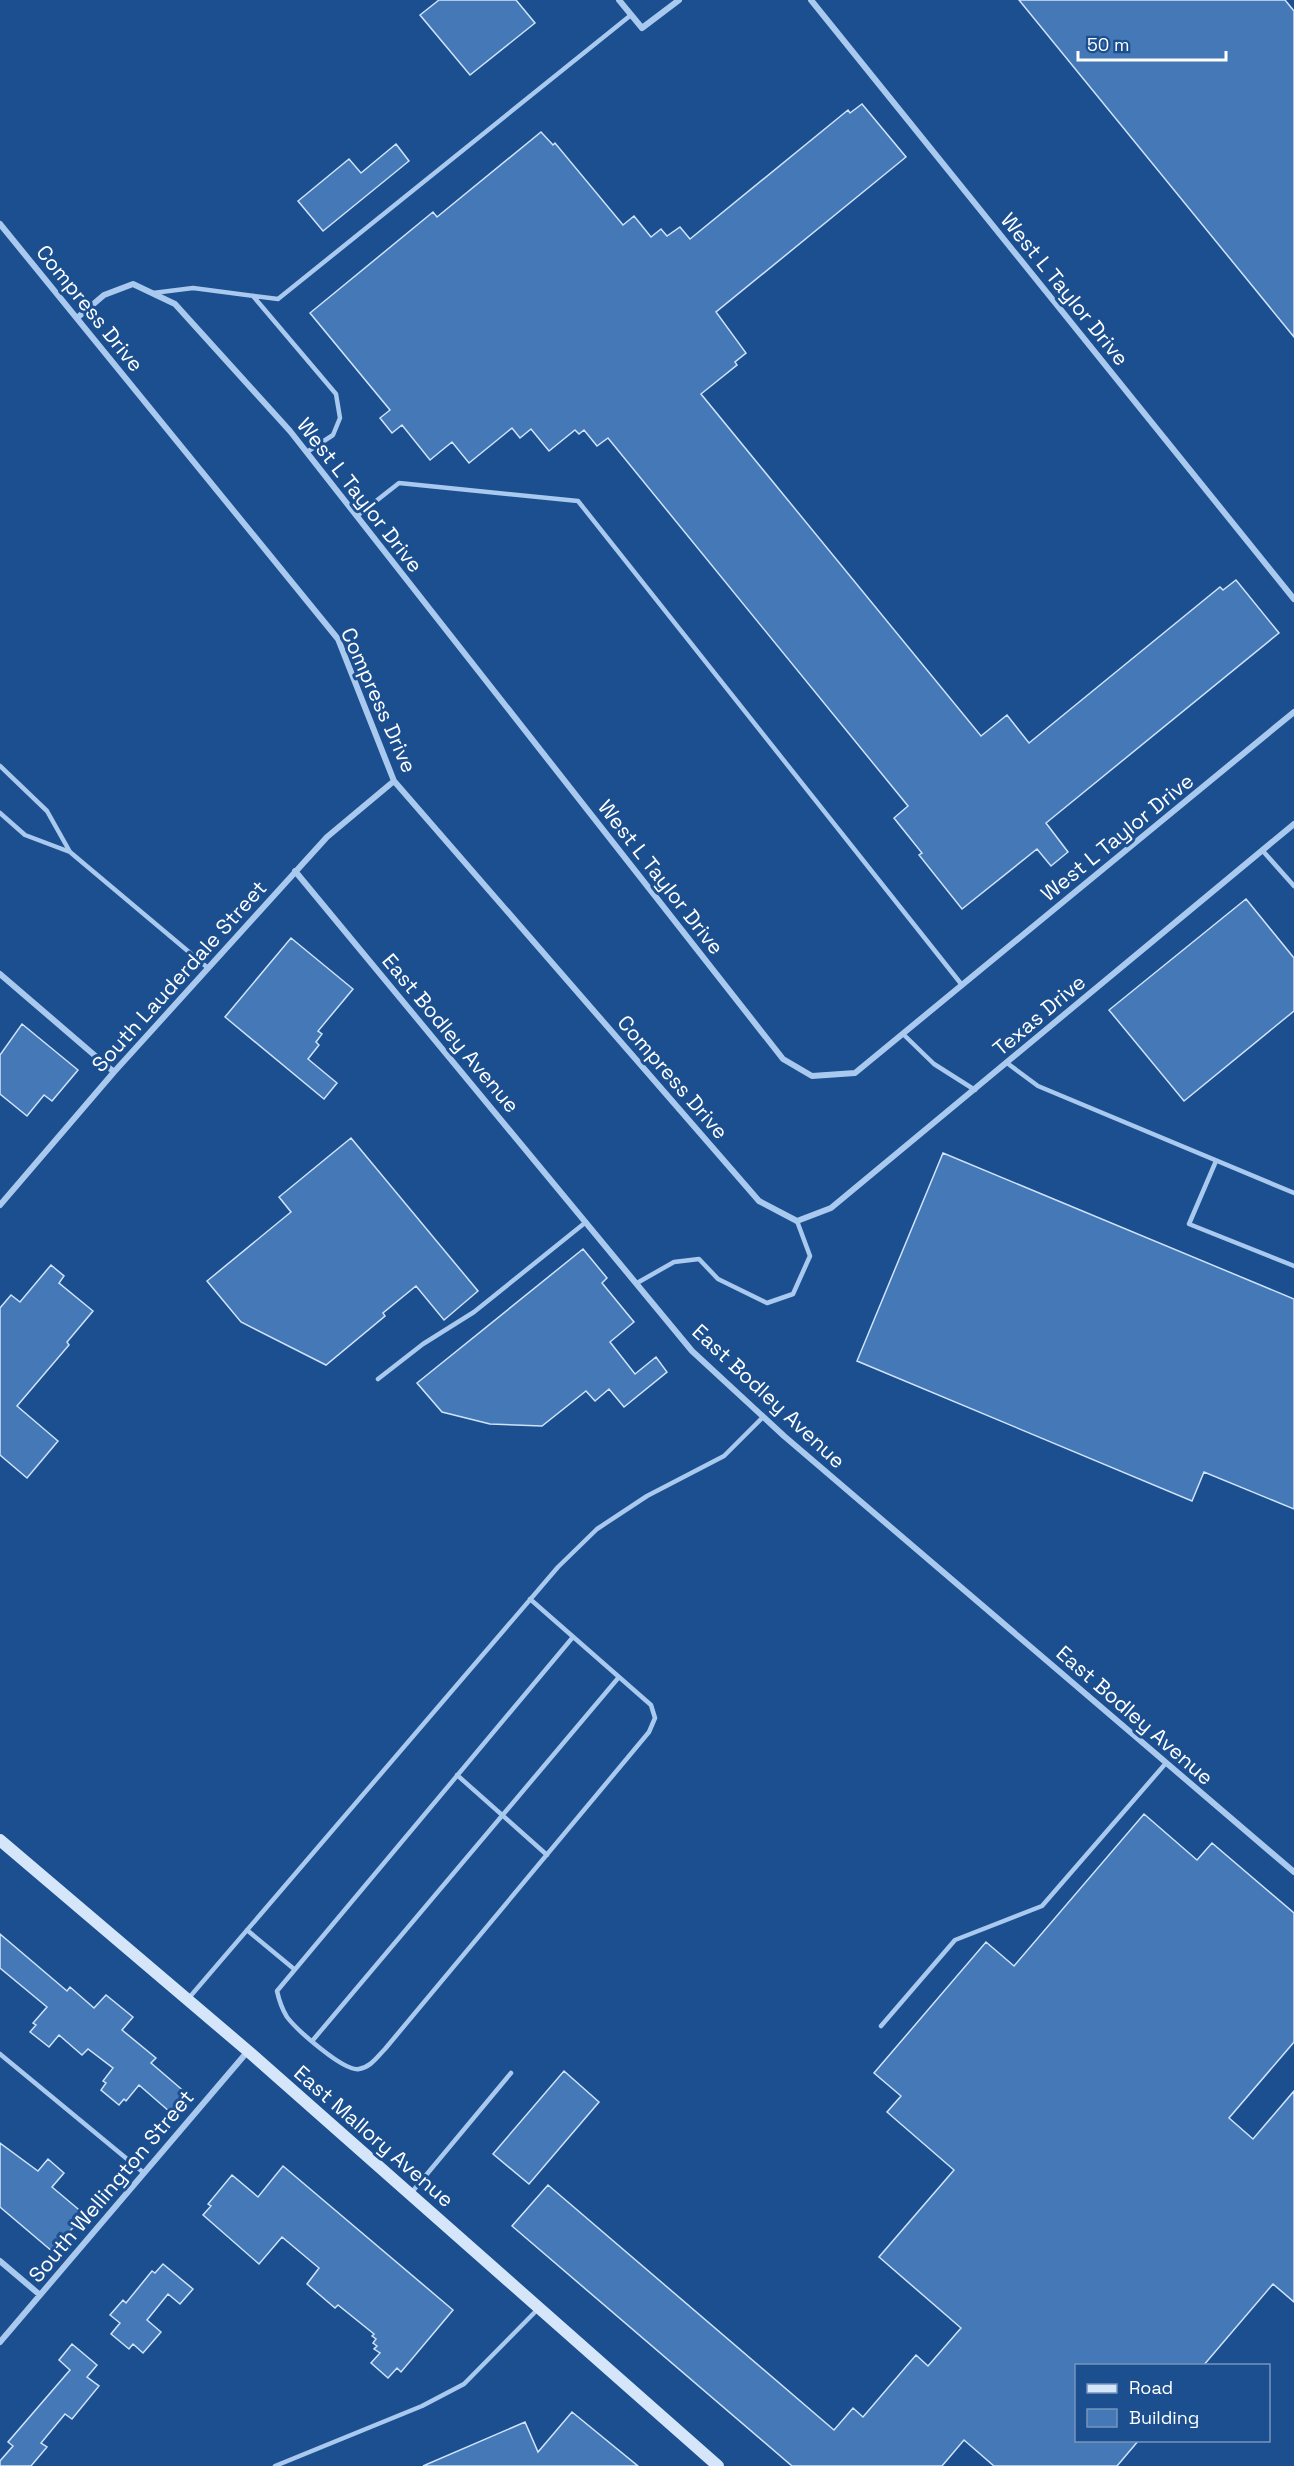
<svg xmlns="http://www.w3.org/2000/svg" width="1294" height="2466" font-family="'Space Grotesk',sans-serif">
	<style>
		.building { fill: #4478b7; stroke: #cfe3fa; stroke-width: 1.5 }
		.lines { fill: none; stroke-linecap: round; stroke-linejoin: round }
		.service { stroke: #a9c9ee; stroke-width: 4.5 }
		.minor { stroke: #a9c9ee; stroke-width: 6 }
		.secondary { stroke: #d6e6fa; stroke-width: 12 }
		.labels { text-anchor: middle; dominant-baseline: central; stroke-width: 6; stroke-linejoin: round; paint-order: stroke }
		.street-label { font-size: 21px; fill: #fff; stroke: #1b4f8f }
	</style>
	<rect width="100%" height="100%" fill="#1b4f8f"/>
	<path class="building" d="M439,0H516L535,23L470,75L420,15Z
		M1019,0H1285L1294,11V337Z
		M862,104L906,157L716,312L746,353L735,362L737,365L701,394L981,736L1007,715L1029,743L1220,587L1223,590L1236,580L1279,633L1046,823L1068,852L1051,866L1037,849L962,909L919,855L922,853L894,818L908,806L608,438L597,446L584,430L579,434L575,430L549,451L531,429L520,438L512,428L469,463L452,442L430,460L402,425L392,433L380,418L390,410L310,313L433,212L437,217L541,132L553,145L555,143L623,225L634,216L651,237L661,229L667,236L680,227L690,239L848,110L850,113Z
		M396,144L409,161L323,231L298,201L349,159L361,173Z
		M1246,899L1294,958V1011L1184,1101L1109,1010Z
		M291,938L353,989L318,1031L322,1034L316,1042L319,1045L308,1059L337,1083L324,1099L225,1017Z
		M22,1024L78,1070L52,1101L44,1095L27,1116L0,1094V1055Z
		M351,1138L478,1291L444,1320L416,1286L383,1313L385,1316L326,1365L241,1322L207,1281L291,1212L279,1197Z
		M943,1153L1294,1299V1509L1204,1472L1192,1501L857,1361Z
		M583,1249L607,1278L602,1283L634,1322L610,1342L635,1374L656,1357L667,1372L624,1407L609,1389L595,1401L586,1391L542,1426L490,1424L442,1412L417,1383Z
		M51,1265L64,1276L59,1283L93,1311L67,1342L69,1345L17,1406L58,1441L27,1478L0,1455V1308L11,1295L20,1302Z
		M1144,1814L1197,1860L1212,1843L1294,1913V2042L1229,2118L1253,2139L1294,2091V2302L1273,2284L1203,2366H1077V2440H1139L1117,2466H994L964,2440L942,2466H792L512,2226L548,2185L834,2430L853,2408L863,2417L916,2355L928,2366L961,2328L879,2257L954,2170L887,2112L901,2096L874,2073L986,1942L1014,1966Z
		M0,1934L67,1991L70,1987L94,2008L106,1995L133,2017L122,2030L156,2058L151,2063L186,2093L170,2112L139,2085L126,2101L124,2099L119,2105L101,2090L106,2083L103,2081L113,2068L88,2049L82,2055L59,2035L49,2047L30,2032L36,2025L33,2023L47,2007L0,1968Z
		M564,2071L599,2102L529,2184L493,2154Z
		M0,2143L38,2171L48,2159L64,2173L52,2187L84,2214L53,2252L0,2207Z
		M283,2166L453,2310L401,2372L397,2368L388,2378L371,2363L380,2353L374,2349L377,2346L373,2343L376,2339L372,2336L374,2334L338,2305L335,2308L307,2284L319,2268L282,2237L259,2264L203,2215L211,2206L208,2204L232,2175L258,2197Z
		M163,2264L193,2289L180,2304L168,2294L147,2320L161,2332L143,2353L133,2344L129,2349L111,2334L120,2323L110,2315L123,2300L126,2303L152,2271L155,2273Z
		M72,2344L97,2365L87,2377L99,2386L72,2419L65,2414L41,2443L47,2447L31,2466H0V2461L13,2446L8,2442L70,2370L59,2360Z
		M572,2412L638,2466H423L525,2422L538,2452Z"/>
	<g class="lines">
		<path class="service" d="M153,293L193,288L278,299L631,15
			M253,296L336,394L340,418L333,435L307,452
			M357,516L399,483L578,501L962,985
			M0,766L47,811L70,852
			M0,813L25,835L70,852L208,968
			M1262,850L1294,886
			M903,1034L934,1064L975,1090
			M1007,1063L1038,1086L1294,1193
			M1216,1161L1189,1224L1294,1266
			M637,1283L674,1262L699,1259L718,1279L767,1303L793,1294L810,1256L797,1221
			M378,1379L423,1344L474,1312L586,1222
			M530,1599L651,1705L655,1718L649,1732L385,2049C377,2057 371,2067 359,2069C344,2072 297,2030 287,2017C282,2009 279,2000 277,1991L573,1637
			M457,1775L547,1855
			M247,1930L294,1969
			M188,1999L558,1567L597,1529L647,1496L724,1456L763,1417
			M881,2026L955,1940L1042,1906L1166,1763
			M313,2040L619,1677
			M0,2054L144,2173
			M412,2192L511,2073
			M275,2466L422,2406L464,2384L537,2310"/>
		<path class="minor" d="M619,0L642,28L679,0
			M811,0L1294,599
			M0,224L338,639L394,781L759,1201L797,1221L831,1208L1294,824
			M77,318L104,295L133,284L175,304L290,431L783,1059L812,1076L855,1073L1294,712
			M295,871L692,1351L784,1436L1294,1872
			M0,974L114,1072
			M0,1205L114,1072L327,837L394,781
			M0,2261L40,2295
			M0,2342L248,2051"/>
		<path class="secondary" d="M0,1840L248,2051L718,2466"/>
	</g>
	<g class="labels">
		<g class="street-label">
			<text transform="translate(1065 289) rotate(51)">West L Taylor Drive</text>
			<text transform="translate(90 308) rotate(51)">Compress Drive</text>
			<text transform="translate(360 495) rotate(52)">West L Taylor Drive</text>
			<text transform="translate(379 700) rotate(66)">Compress Drive</text>
			<text transform="translate(1117 837) rotate(-39)">West L Taylor Drive</text>
			<text transform="translate(661 877) rotate(52)">West L Taylor Drive</text>
			<text transform="translate(179 976) rotate(-48)">South Lauderdale Street</text>
			<text transform="translate(1039 1015) rotate(-40)">Texas Drive</text>
			<text transform="translate(451 1033) rotate(50)">East Bodley Avenue</text>
			<text transform="translate(673 1077) rotate(49)">Compress Drive</text>
			<text transform="translate(769 1396) rotate(43)">East Bodley Avenue</text>
			<text transform="translate(1135 1715) rotate(41)">East Bodley Avenue</text>
			<text transform="translate(374 2136) rotate(41)">East Mallory Avenue</text>
			<text transform="translate(111 2186) rotate(-50)">South Wellington Street</text>
		</g>
	</g>
	<rect x="1075" y="2364" width="195" height="78" fill="#1b4f8f" stroke="#7695bc" stroke-width="1.5"/>
	<rect x="1087" y="2384" width="30" height="9" fill="#d6e6fa" stroke="#7695bc" stroke-width="1.5"/>
	<text x="1129" y="2394" font-size="18" fill="#ffffff">Road</text>
	<rect x="1087" y="2409" width="30" height="18" fill="#4478b7" stroke="#7695bc" stroke-width="1.5"/>
	<text x="1129" y="2424" font-size="18" fill="#ffffff">Building</text>
	<path d="M1078 51v9h148v-9" fill="none" stroke="#ffffff" stroke-width="3"/>
	<text x="1087" y="51" font-size="18" fill="#ffffff" stroke="#1b4f8f" stroke-width="4.5" paint-order="stroke">50 m</text>
</svg>
